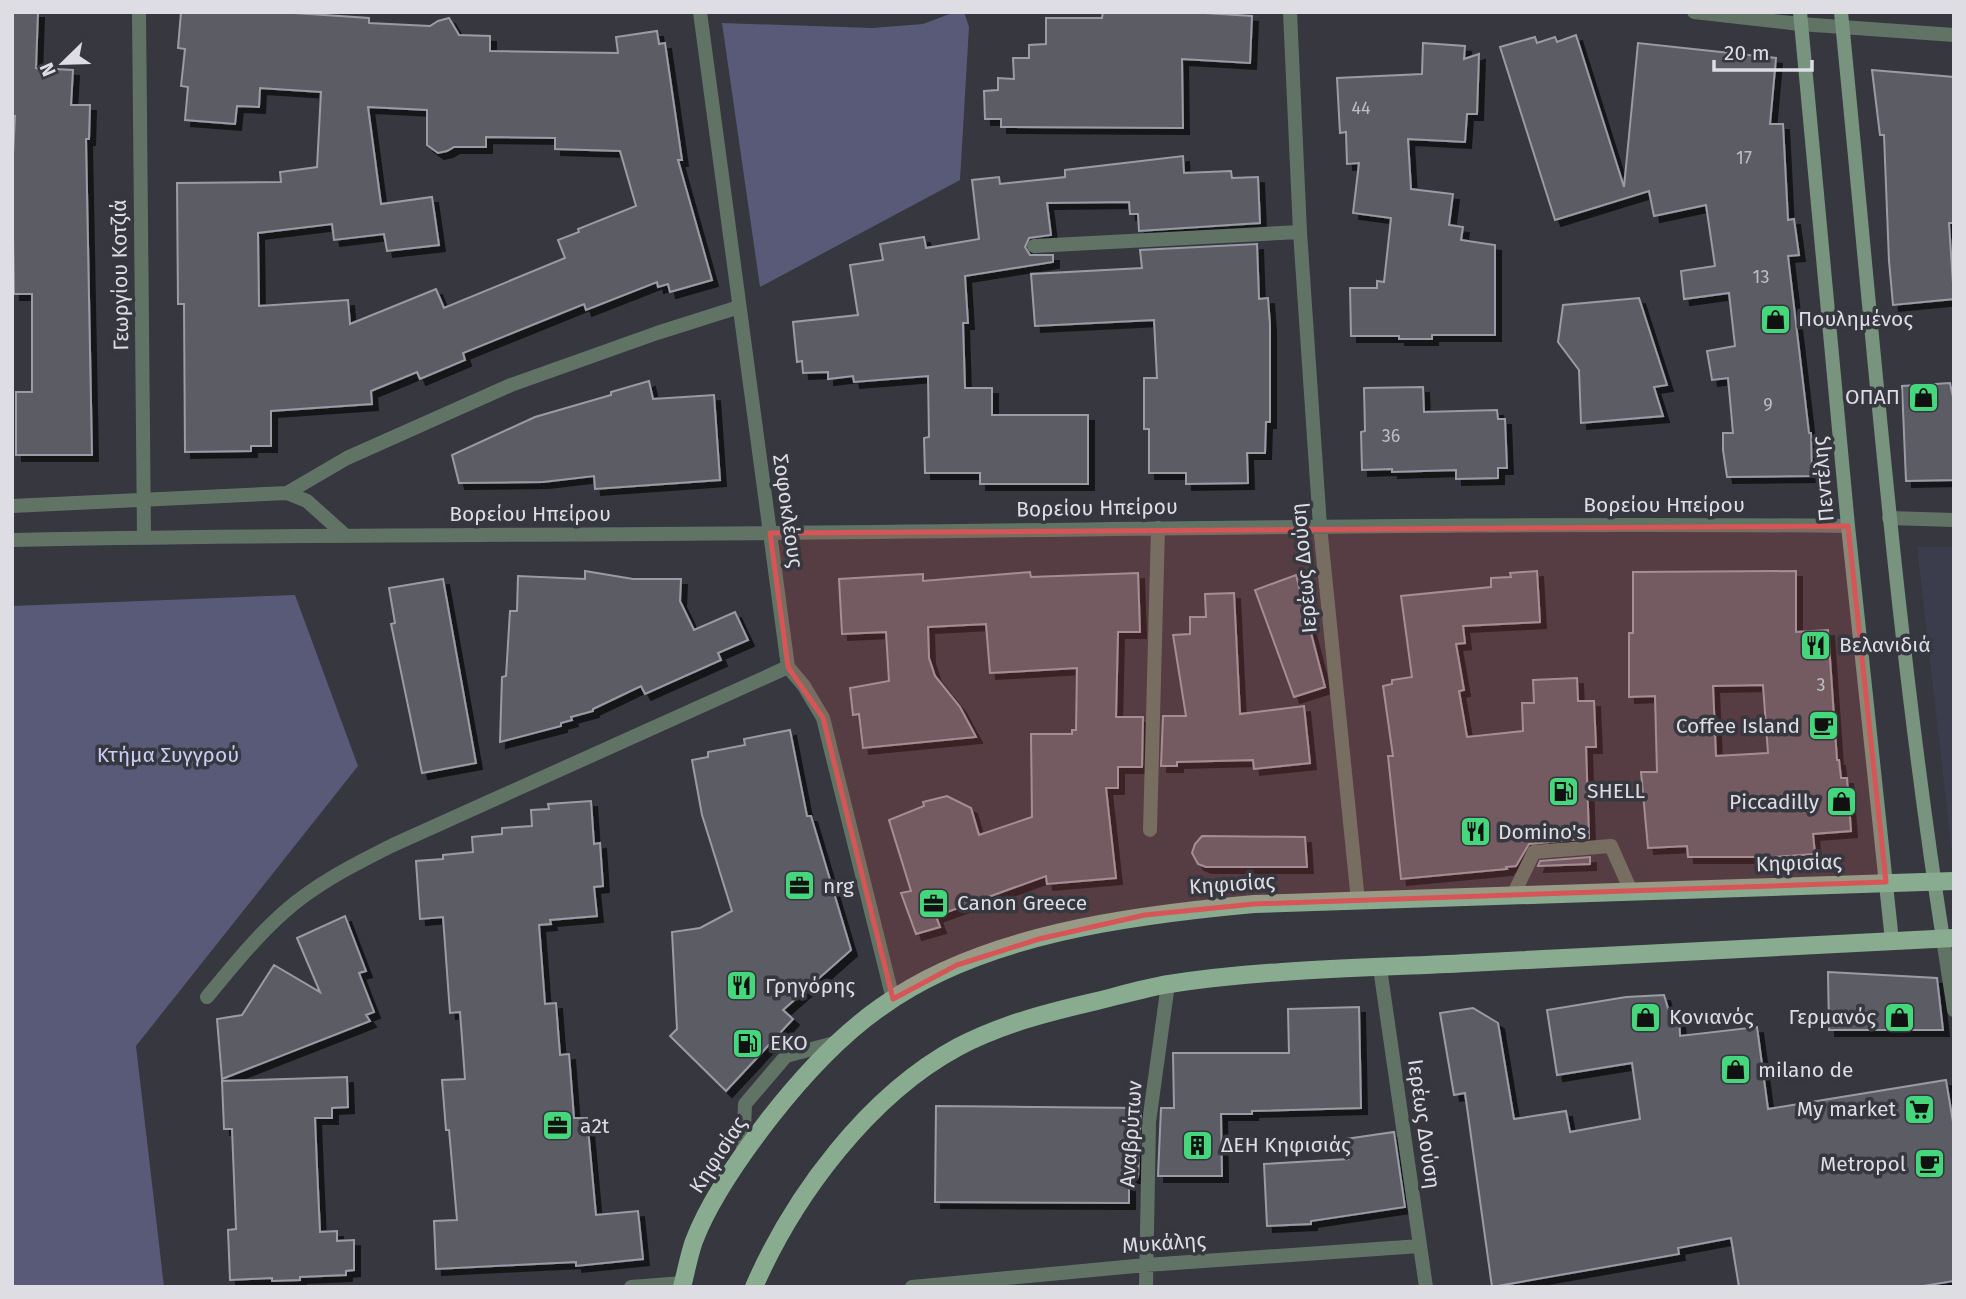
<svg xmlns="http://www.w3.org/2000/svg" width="1966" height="1299" font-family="'Fira Sans',sans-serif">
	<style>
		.built { fill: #3c3d4c }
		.green { fill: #585a78 }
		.building { fill: #5b5c65; stroke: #9a9ba6; stroke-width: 2; fill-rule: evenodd; filter: url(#shadow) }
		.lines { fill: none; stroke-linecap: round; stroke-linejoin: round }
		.lane { stroke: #617365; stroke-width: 14 }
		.street { stroke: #617365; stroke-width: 14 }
		.secondary { stroke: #78937e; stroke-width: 14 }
		.primary { stroke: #89ac91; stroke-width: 18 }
		.marked { fill: #d85557; fill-opacity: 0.2; stroke: #d85557; stroke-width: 5; stroke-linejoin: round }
		.labels { text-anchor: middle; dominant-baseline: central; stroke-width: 7; stroke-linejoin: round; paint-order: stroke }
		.number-label { font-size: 18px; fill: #bcbdc4 }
		.street-label { font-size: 21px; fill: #dddde3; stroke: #36373f }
		.poi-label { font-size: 21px; fill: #dddde3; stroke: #36373f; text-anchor: start }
		.park-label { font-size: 21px; fill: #c9cdf6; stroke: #36373f }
	</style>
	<defs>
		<filter id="shadow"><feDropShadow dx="6" dy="6" stdDeviation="0" flood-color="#0009"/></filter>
	</defs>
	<rect width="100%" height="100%" fill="#36373f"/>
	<path class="built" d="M1917,547H1954V853H1952Z"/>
	<path class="green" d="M955,12H964L969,27L960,180L760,287L722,23L872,28L923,24Z
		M295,595L358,766L136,1046L164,1287H12V606Z"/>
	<path class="building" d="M12,12H38L36,68L73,70L71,105H90L89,139H86L92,455H16V392H32V294H14L12,175L15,116H12Z
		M181,12H279L369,18V23L430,26L438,21L449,18L459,35L490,36V51L618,53L616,37L657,31L659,44L665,43L682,160H678L712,280L670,292L668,284L658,287L657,282L586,310L584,304L463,353L465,360L420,379L417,372L371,391L372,404L271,411V446H251V451L185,452L184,304H178L177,183L281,182L280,172L317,167L321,92L260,88L259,107L237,106L235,124L185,120L188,87L181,86L185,49L178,48ZM368,107L427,110V145L438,153L447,151L454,147H486V137L555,138V149L620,151L636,206L578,229L579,232L558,240L565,258L444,308L436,289L350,324L348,300L259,306L258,233L332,224L334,240L384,234L387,251L439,245L432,197L381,204Z
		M1103,12H1189L1252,16L1250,63L1182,59L1183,128L1001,127V119H985L984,91L998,90V78L1014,79L1013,58H1029V45L1046,44V18H1102Z
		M1576,35L1624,187L1638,43L1776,58L1770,124H1783L1788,220L1794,219L1799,255L1788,256L1809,433H1811L1812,476L1727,477L1723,450V433H1733L1728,378L1712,380L1707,351L1735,346L1729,293L1684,299L1681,271L1715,266L1706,205L1654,216L1649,191L1555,220L1500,47L1535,37L1537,43L1555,37L1557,42Z
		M1423,43L1465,46L1464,59L1479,54L1477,114H1467L1465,142L1408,139L1411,189L1453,194L1449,225L1463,227L1461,240L1495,245V335H1432V339H1399V336H1351L1350,288H1377V281L1384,282L1391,218L1353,213L1359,163L1347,164L1346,132L1340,133L1337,78L1422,74Z
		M1872,70L1954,77V223H1949L1954,299L1893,305L1889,261L1884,135H1880Z
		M1183,156L1184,173L1231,171L1232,178L1258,177L1260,223L1139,231L1138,214H1130L1129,202L1047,203L1051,235L1029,238L1025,247L1030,255H1053V262L965,276L968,323H963L965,388H992V415H1088V484H980V473H925L924,438L929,437L928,376L854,382L853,376L828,379V372L803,373L802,361L797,362L793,322L858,315L850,265L883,260L880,244L924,237L926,248L979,239L972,180L999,177L1000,184L1065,177V170Z
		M1257,244L1259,299L1268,298L1270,325V422H1266L1265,453H1247L1248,483L1186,484V473H1149V429H1144V378H1157L1154,320L1035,326L1031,274L1142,268L1140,250Z
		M1639,298L1667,385L1654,387L1663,416L1581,423L1579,370L1558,342L1563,305Z
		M649,381L653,399L714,395L720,480L595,489L594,476L543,482L459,483L452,455L535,417L611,395V392Z
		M1950,383L1954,402V480L1906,481L1902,386Z
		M1423,387L1424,412L1497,410L1498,419H1505L1507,468H1498V478L1456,479V470L1392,472V469L1362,470L1361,432L1365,431L1364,388Z
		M585,571L633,579H681L680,601L694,630L735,612L748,640L718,653L721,660L645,694L641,686L593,709V711L571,717L572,720L561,723V726L500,742L502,677L506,676L510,611H517L518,576L585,579Z
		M1537,571L1540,622L1463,626L1465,643L1456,644L1464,690L1459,691L1467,737L1523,731L1522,703H1534L1533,680L1577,678L1578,701H1594L1596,747H1586L1589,838L1529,844L1516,866L1506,867L1507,869L1401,879L1388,756H1393L1383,686L1392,684V680L1412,677L1401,596L1491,587V578L1511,577L1510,573Z
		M1796,571V632L1828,630L1837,760H1839L1841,778H1847L1851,831L1813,834L1815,854L1774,857H1688L1687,846L1648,848L1641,772H1657L1655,696L1629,697V633H1633V572ZM1763,685L1768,753L1716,756L1713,686Z
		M1030,572L1031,577L1138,573L1140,632H1118L1116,717H1143L1142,767H1118V788H1106L1116,878L1047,884L1046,876L936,916L940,927L916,934L901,893L911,891L889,820L924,806L923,802L947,796L971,808L979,835L1032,817L1031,734H1072V730H1076L1077,668L990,673L986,624L928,627L929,658L935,676L960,707L976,737L863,748L859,714L853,715L850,688L889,681L886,632L842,634L839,579L923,574V581Z
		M1296,575L1325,687L1294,697L1255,590Z
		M443,579L476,763L422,773L391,624L395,623L389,588Z
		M1234,593L1240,714L1304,706L1310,763L1254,769L1253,760L1177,762V766H1161L1163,716H1186L1173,635L1190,634V617H1206L1205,594Z
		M790,730L807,816H811L851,950L783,1010L793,1019L726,1091L670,1036L677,1029L672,932L700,928L732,911L702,815L692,760L708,757V752L745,745L744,739Z
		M591,801L594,844L600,843L603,886L594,887L597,916L550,920L551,924L539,925L545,1004L556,1003L560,1055L569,1054L574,1118H587L596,1215L638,1211L643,1259L576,1266V1262L436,1269L434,1221L457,1220L449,1130H446L442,1080L465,1079L460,1012L450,1013L443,917L420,919L416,861L443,859V855L473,852L472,837L502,834V828L532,826L531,810L549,809L548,804Z
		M1202,836L1305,837L1307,867H1206L1198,864L1192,853L1195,844Z
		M1590,857V864L1538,866L1540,861Z
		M345,916L366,971L359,973L374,1012L366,1015L370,1021L222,1079L217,1019L242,1015L274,965L320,992L297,938Z
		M1828,972L1937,978L1943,1030H1829Z
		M1664,995L1670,1015L1679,1013L1680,1036L1757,1027L1768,1109L1946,1080L1954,1128V1281L1917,1287H1739L1731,1238L1678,1248L1679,1254L1492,1287L1465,1093L1454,1095L1440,1013L1473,1008L1498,1023L1514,1119L1566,1111L1570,1132L1640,1119L1632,1063L1557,1075L1547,1010L1626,997Z
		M1359,1007L1361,1108L1252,1111V1114H1221L1222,1176H1158L1161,1108H1174L1173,1053H1289L1288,1009Z
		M347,1077L348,1107L332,1108V1118H315L317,1167L320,1232L337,1231V1241L354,1240V1270L346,1271V1275L300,1277V1280L272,1281V1278L230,1280L228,1230L236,1229L232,1129H224L222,1081Z
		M936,1106L1141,1108L1138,1177H1129V1203L935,1202Z
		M1394,1132L1405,1207L1311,1221V1224L1267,1226L1264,1164L1348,1159L1345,1139Z"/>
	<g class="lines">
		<path class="lane" d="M1513,895L1534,852L1611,846L1631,891
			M743,1155L745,1104L786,1056L838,1042"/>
		<path class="street" d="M139,12L144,537
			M700,12L788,667L804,686L823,718L893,999
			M1290,12L1300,232L1320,526L1358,901
			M1694,12L1800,24L1954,35
			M1034,246L1300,232
			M287,493L347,458L511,385L657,333L739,307
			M12,506L287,493L307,501L346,536
			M1889,518L1954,520
			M12,540C264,534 517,536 769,533C1129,530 1488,522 1848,526
			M1150,830L1158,528
			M1943,939L1954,1010
			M1380,968L1426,1287
			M207,997C231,968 255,938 283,913C315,884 355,864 393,845L788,667
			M631,1287L683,1283
			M912,1287L1146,1265L1420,1246
			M1146,1287L1149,1122L1168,984"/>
		<path class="secondary" d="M1800,12L1848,526L1892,941
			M1841,12C1872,321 1895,631 1943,939"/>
		<path class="primary" d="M682,1287C686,1272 689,1255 694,1241C710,1199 742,1154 769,1119C801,1078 838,1037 881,1007C982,934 1133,915 1254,904L1954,881
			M754,1287C794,1195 869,1095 958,1047C1002,1024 1049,1012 1097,1001C1121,995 1145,988 1169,984C1264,969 1371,968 1468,963C1630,954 1792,945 1954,938"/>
	</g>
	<path class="marked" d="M1848,526L1886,882L1254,904L1145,915L1039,939L957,965L893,999L823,718L788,667L770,533Z"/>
	<defs>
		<symbol id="shop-square" viewBox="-11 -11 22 22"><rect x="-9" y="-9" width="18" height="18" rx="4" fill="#44d77b" stroke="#36373f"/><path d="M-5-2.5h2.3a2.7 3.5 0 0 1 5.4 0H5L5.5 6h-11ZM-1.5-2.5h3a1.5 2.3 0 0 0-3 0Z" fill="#111"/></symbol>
		<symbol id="restaurant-square" viewBox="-11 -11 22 22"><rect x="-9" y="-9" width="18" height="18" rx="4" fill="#44d77b" stroke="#36373f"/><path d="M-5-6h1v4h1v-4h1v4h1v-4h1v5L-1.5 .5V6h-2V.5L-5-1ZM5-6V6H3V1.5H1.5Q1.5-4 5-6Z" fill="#111"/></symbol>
		<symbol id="cafe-square" viewBox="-11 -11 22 22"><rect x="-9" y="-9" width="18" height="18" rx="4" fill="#44d77b" stroke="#36373f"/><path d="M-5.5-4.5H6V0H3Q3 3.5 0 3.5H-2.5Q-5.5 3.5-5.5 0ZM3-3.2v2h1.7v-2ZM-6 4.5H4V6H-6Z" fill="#111"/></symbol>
		<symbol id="fuel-square" viewBox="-11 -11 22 22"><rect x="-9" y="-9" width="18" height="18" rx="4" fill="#44d77b" stroke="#36373f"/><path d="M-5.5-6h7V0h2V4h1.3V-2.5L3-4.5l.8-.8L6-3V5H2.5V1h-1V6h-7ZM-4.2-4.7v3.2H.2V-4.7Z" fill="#111"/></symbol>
		<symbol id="office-square" viewBox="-11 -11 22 22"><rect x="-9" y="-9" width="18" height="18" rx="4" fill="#44d77b" stroke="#36373f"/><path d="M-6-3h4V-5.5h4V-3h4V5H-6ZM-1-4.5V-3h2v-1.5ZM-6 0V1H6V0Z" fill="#111"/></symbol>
		<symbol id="supermarket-square" viewBox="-11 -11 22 22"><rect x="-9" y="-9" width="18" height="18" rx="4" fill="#44d77b" stroke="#36373f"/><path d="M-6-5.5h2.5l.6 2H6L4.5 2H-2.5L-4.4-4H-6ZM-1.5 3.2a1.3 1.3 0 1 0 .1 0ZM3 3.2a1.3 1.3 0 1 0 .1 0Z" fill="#111"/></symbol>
		<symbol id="building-square" viewBox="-11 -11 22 22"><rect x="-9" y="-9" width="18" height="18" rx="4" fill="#44d77b" stroke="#36373f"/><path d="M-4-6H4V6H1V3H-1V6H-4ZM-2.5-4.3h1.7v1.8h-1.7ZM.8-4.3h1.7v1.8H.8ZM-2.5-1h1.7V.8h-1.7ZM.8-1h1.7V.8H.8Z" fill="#111"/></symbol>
	</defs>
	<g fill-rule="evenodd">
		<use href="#shop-square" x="1758" y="302" width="35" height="35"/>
		<use href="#shop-square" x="1906" y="380" width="35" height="35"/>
		<use href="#restaurant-square" x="1798" y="628" width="35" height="35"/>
		<use href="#cafe-square" x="1806" y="708" width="35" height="35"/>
		<use href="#fuel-square" x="1546" y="774" width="35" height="35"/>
		<use href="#shop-square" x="1824" y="784" width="35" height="35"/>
		<use href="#restaurant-square" x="1458" y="814" width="35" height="35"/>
		<use href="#office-square" x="782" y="868" width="35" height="35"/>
		<use href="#office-square" x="916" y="886" width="35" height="35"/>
		<use href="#restaurant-square" x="724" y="968" width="35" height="35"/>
		<use href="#shop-square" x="1628" y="1000" width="35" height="35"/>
		<use href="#shop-square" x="1882" y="1000" width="35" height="35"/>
		<use href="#fuel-square" x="730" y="1026" width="35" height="35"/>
		<use href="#shop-square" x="1718" y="1052" width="35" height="35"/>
		<use href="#supermarket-square" x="1902" y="1092" width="35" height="35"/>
		<use href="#office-square" x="540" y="1108" width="35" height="35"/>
		<use href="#building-square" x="1180" y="1128" width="35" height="35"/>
		<use href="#cafe-square" x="1912" y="1146" width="35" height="35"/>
	</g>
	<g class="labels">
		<g class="number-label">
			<text x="1361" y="108">44</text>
			<text x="1744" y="158">17</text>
			<text x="1761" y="277">13</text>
			<text x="1768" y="405">9</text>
			<text x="1391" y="436">36</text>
			<text x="1821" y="685">3</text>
		</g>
		<g class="street-label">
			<text transform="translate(120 275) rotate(-91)">Γεωργίου Κοτζιά</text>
			<text transform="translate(1823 479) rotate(-95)">Πεντέλης</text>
			<text x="1664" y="505">Βορείου Ηπείρου</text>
			<text transform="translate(1097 508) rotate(-1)">Βορείου Ηπείρου</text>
			<text transform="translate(788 511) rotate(82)">Σοφοκλέους</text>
			<text x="530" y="514">Βορείου Ηπείρου</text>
			<text transform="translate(1304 568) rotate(-95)">Ιερέως Δούση</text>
			<text transform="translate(1799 863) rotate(-2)">Κηφισίας</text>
			<text transform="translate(1232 884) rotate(-4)">Κηφισίας</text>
			<text transform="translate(1424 1124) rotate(82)">Ιερέως Δούση</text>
			<text transform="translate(1131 1134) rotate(-86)">Αναβρύτων</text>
			<text transform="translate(718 1155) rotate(-57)">Κηφισίας</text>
			<text transform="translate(1164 1243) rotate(-4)">Μυκάλης</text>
		</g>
		<g class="poi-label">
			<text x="1798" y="319">Πουλημένος</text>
			<text x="1900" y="397" text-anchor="end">ΟΠΑΠ</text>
			<text x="1839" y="645">Βελανιδιά</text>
			<text x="1800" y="726" text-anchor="end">Coffee Island</text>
			<text x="1587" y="791">SHELL</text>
			<text x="1819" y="802" text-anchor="end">Piccadilly</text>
			<text x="1498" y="832">Domino's</text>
			<text x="823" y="886">nrg</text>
			<text x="957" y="903">Canon Greece</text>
			<text x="765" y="986">Γρηγόρης</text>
			<text x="1669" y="1017">Κονιανός</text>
			<text x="1876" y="1017" text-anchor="end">Γερμανός</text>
			<text x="770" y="1043">EKO</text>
			<text x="1758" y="1070">milano de</text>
			<text x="1896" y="1109" text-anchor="end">My market</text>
			<text x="580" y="1126">a2t</text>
			<text x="1221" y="1145">ΔΕΗ Κηφισιάς</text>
			<text x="1906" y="1164" text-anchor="end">Metropol</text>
		</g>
		<g class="park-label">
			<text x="168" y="755">Κτήμα Συγγρού</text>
		</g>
	</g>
	<rect width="1966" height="1299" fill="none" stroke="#dddde3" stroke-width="28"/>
	<g transform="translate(63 63) rotate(247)" stroke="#36373f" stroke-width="5" paint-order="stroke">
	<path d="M0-5L12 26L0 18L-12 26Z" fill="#dddde3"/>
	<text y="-10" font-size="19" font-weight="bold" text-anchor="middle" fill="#dddde3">N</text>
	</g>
	<path d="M1714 60v10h98v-10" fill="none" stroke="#dddde3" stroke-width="3.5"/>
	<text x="1724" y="60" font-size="21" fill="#dddde3" stroke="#36373f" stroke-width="5" paint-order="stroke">20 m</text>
</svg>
